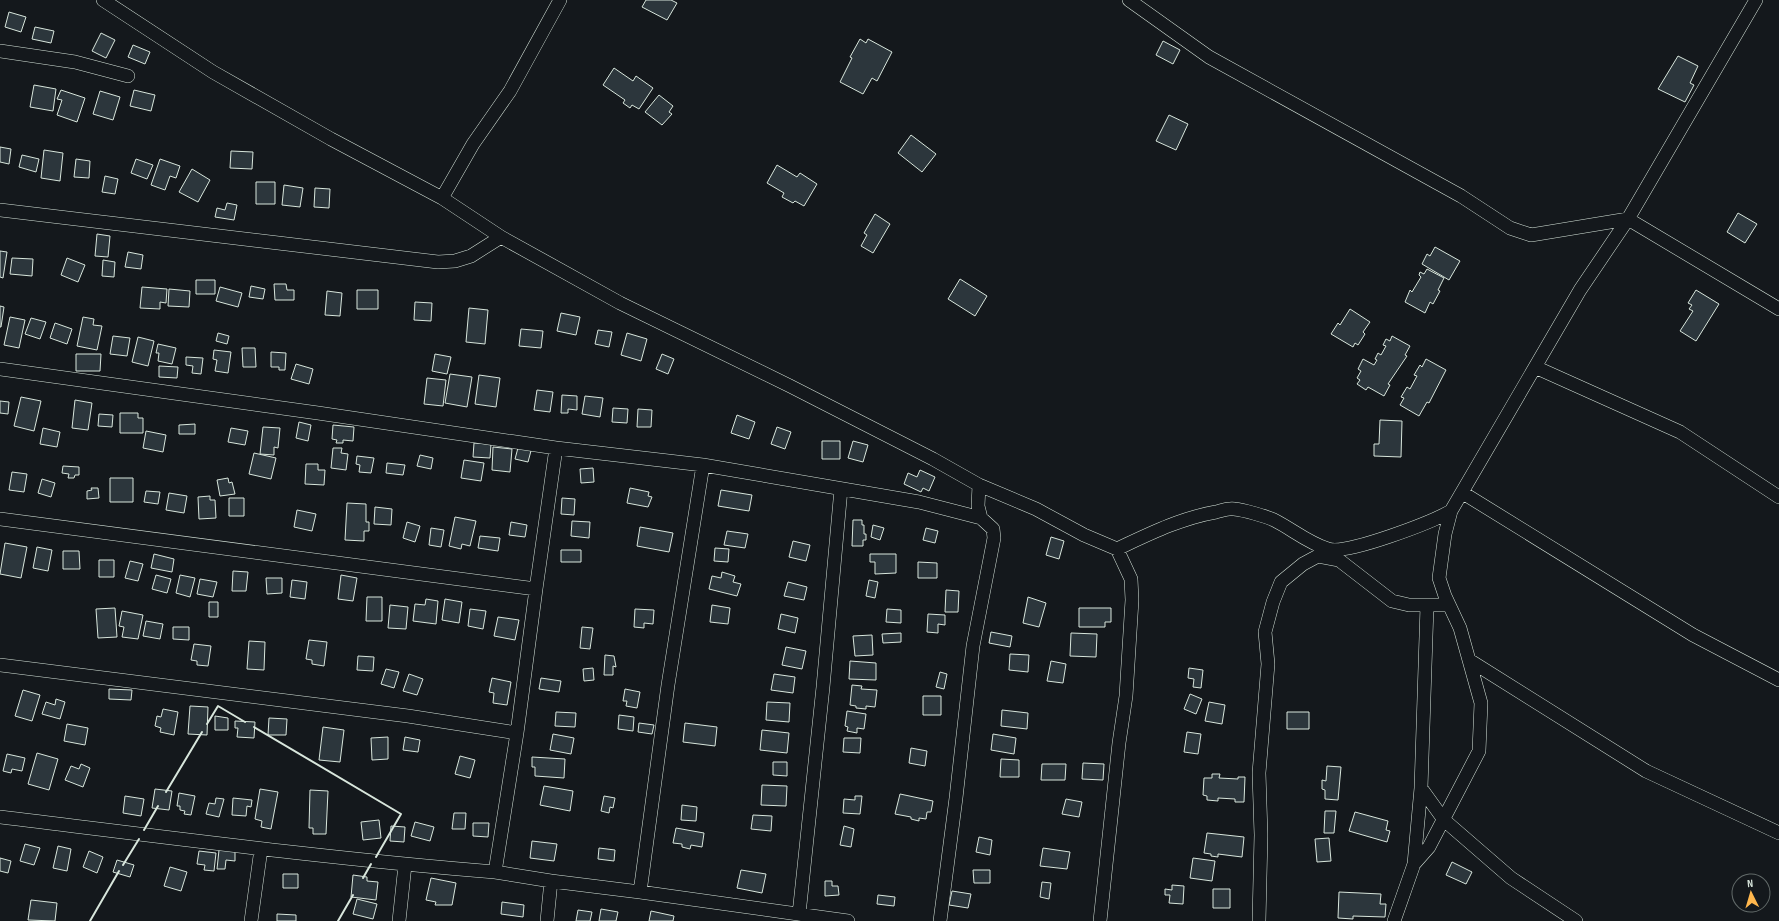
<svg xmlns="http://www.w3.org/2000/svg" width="1779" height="921" font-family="'Sofia Sans Condensed',sans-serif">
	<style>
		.building { fill: #2c363c; stroke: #d8e6dc }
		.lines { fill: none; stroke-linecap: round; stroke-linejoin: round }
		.minor-casing { stroke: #d8e6dc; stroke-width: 14 }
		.minor { stroke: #14181c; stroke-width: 13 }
		.wall { stroke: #d8e6dc; stroke-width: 2 }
	</style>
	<rect width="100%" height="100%" fill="#14181c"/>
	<path class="building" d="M646,0H671L677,3L667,20L642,7Z
		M9,12L26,17L21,32L5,27Z
		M35,27L54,31L51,43L32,39Z
		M101,33L115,40L106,58L92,51Z
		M860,39L866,43L868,39L892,52L877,81L872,78L863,94L840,82L852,58L850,57Z
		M1163,41L1180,50L1173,64L1156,55Z
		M133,45L150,52L145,64L128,57Z
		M1678,56L1698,66L1690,83L1694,85L1685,102L1658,89Z
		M614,68L633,81L636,76L653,88L639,109L632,105L630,108L623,103L625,100L603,85Z
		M34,85L56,89L53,111L30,107Z
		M61,90L85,98L77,122L57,115L62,100L57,99Z
		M134,90L155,95L151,111L130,106Z
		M100,91L120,97L113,120L93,114Z
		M659,95L673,106L669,112L672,114L662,125L645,112Z
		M1169,115L1188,124L1176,150L1156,141Z
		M911,135L936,154L922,172L898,153Z
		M0,147L11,149L9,164L0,162Z
		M44,150L63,153L60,181L41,178Z
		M231,151L253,152L252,169L230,168Z
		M22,155L39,159L36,172L19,167Z
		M76,159L90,161L89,178L74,177Z
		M136,159L153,165L147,179L131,173Z
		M160,159L180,166L176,178L170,176L165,190L151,185Z
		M777,165L797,177L800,173L817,184L804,206L795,201L793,203L782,197L784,193L767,183Z
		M192,169L210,180L198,202L179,192Z
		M105,176L118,179L115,194L102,192Z
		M256,182H275V204H256Z
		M284,185L303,188L300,207L282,205Z
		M315,188L330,189L329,208L314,207Z
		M227,203L237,205L234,220L215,217L217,208L225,210Z
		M1738,213L1757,224L1745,243L1727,232Z
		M875,214L890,224L873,253L861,246L867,235L864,233Z
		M97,234L110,236L108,257L95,256Z
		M1435,247L1460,261L1449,280L1422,264L1427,254L1430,256Z
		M0,251L7,252L3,278L0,277Z
		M128,252L143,255L141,269L125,267Z
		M12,258L33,259L32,276L10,274Z
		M67,258L85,265L78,282L61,275Z
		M103,260L115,262L114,277L102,276Z
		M1427,269L1444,278L1438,290L1440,291L1433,304L1430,302L1425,313L1405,302L1410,290L1412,292L1421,277L1419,275L1420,272L1424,274Z
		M960,279L987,296L975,316L948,299Z
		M196,280H215V294H196Z
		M274,284H286L287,290H294V300H275Z
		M251,286L265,289L263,299L249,297Z
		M142,287L167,289L166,303L160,302V309L140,308Z
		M220,287L242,293L238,307L216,301Z
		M169,289L190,291L189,307L168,306Z
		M357,290H378V309H357Z
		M1696,290L1719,304L1696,341L1680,331L1693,311L1689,309L1692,305L1688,303Z
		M327,291L342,293L340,316L325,315Z
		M415,302L432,303L431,321L414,320Z
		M0,306L4,307L1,327H0Z
		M469,308L488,310L485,344L466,342Z
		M1350,309L1370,322L1363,332L1365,334L1358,345L1355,343L1353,347L1331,334L1338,323L1340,325Z
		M561,313L580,317L576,335L557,331Z
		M10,317L25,320L19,348L4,345Z
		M83,317L94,319L93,325L102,326L97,350L77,346Z
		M31,318L46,322L40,339L25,334Z
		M55,323L72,329L67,344L50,338Z
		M521,329L543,331L541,348L519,346Z
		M598,330L612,332L609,347L595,344Z
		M218,333L229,336L227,344L216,341Z
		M627,333L647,339L641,361L621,355Z
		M113,336L130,338L127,356L110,354Z
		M1392,336L1410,346L1405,355L1407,356L1388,384L1390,385L1384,396L1368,387L1366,390L1357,384L1360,380L1357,378L1361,371L1358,369L1363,359L1374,365L1377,360L1375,359L1378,353L1381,355L1386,346L1383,345L1386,339L1390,341Z
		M138,337L154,341L148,366L132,362Z
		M158,344L176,348L172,364L158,361L159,353H156Z
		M242,348H255L256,367H243Z
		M214,350L231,352L228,373L215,371L217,360L213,359Z
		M271,352L286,353L285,370H279V367H271Z
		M76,354H101L100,371H76Z
		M435,354L451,357L447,374L432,371Z
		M662,354L674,359L668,374L656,369Z
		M186,357L203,358L201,374L192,373L193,366L186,365Z
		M1426,359L1446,370L1429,403L1427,402L1419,416L1400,405L1404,398L1401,397L1407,387L1410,389L1417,376L1414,375L1420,365L1422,367Z
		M296,364L313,369L309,384L291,379Z
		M159,366L178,367L177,378L159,377Z
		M450,374L472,377L467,407L445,403Z
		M479,375L500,378L496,407L475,404Z
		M427,378L446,380L443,406L424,404Z
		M537,390L553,392L550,412L534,410Z
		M562,395L577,396V410L568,409V413H561Z
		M585,396L603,398L600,417L582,414Z
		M21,397L41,401L34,431L14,426Z
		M75,400L92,403L88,430L72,428Z
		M0,401L9,402L8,414L0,413Z
		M613,408L628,409L627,423L612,422Z
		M638,409L652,410L651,427H637Z
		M120,413H138V418H143V433H120Z
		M99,414L113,415L112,427L98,426Z
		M737,415L755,422L749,439L731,433Z
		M1380,420L1402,421L1401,457L1374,456V444H1379Z
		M299,422L311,425L308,441L296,438Z
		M195,424V434H179V425Z
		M333,425L354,427L353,441L343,440V443H336L337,440L332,439Z
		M263,427L280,428L278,448L274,447V455L260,454Z
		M777,427L791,432L785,449L771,444Z
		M43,428L60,432L57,447L40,444Z
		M231,428L248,431L245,445L228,442Z
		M146,431L166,435L163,452L143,448Z
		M822,441H840V459H822Z
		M853,441L868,445L863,462L848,458Z
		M474,443L491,444L490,458L473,457Z
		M519,444L532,447L528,462L515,459Z
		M493,447L512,449L510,472L492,470Z
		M333,448H342L341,453L348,454L346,470L331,468Z
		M254,453L276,458L271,479L249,474Z
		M420,455L433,458L431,469L417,466Z
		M357,456L374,458L371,473L359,472L360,465L356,464Z
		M464,460L484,463L481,481L461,478Z
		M387,463L405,465L403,475L386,473Z
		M306,464H318V470H325L324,485L305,484Z
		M63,466L79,467V475H75L74,478H68L69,474L62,473Z
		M593,468L594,482L581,483L580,469Z
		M920,470L935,477L929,491L923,488L921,492L904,484L908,473L917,477Z
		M12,472L27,474L24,492L9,490Z
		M110,478H133V502H110Z
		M228,478L229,483L232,482L235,494L220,496L217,480Z
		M42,479L55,483L51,497L38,493Z
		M91,488H98L99,498L87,499V491L92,490Z
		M630,488L649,492L648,496L652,497L648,507L627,503Z
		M721,490L752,495L749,511L718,506Z
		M146,491L160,492L158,504L144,502Z
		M169,493L187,496L184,513L166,510Z
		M210,496V500H215L216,518L199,519L198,497Z
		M229,498H244V516H229Z
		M562,498L575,499L574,515L561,514Z
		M347,503L366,504V522H369V531H364V541L345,540Z
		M375,507L392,509L391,525L374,524Z
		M297,510L316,514L312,531L294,527Z
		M455,517L476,521L470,546L462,544L461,549L449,546Z
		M853,520H862V525H864V534H866V540H863V546H852Z
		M572,521L590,522L589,538L571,536Z
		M407,522L420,526L415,542L403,538Z
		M511,522L527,525L525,537L509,535Z
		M873,525L884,528L880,540L871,537Z
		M640,527L673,533L669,552L637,546Z
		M431,528L444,530L441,547L429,545Z
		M926,528L938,531L935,543L923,540Z
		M727,531L748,534L745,548L724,545Z
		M480,536L500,538L498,551L478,548Z
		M1051,537L1064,541L1059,559L1046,555Z
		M793,541L810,545L806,561L789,557Z
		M5,543L27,547L21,578L0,574Z
		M37,547L52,550L48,571L33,568Z
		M715,548L729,549L728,562L714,561Z
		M561,550H581V562H561Z
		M63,551H79L80,569H63Z
		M154,554L174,559L172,572L151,568Z
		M870,554H896V573L875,574V562H870Z
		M99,560H114V577H99Z
		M130,561L143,564L138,581L125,578Z
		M918,562L937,563V578H918Z
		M233,571L248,572L246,591H232Z
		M722,572L735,576L733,582L741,584L737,596L709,589L712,576L721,578Z
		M156,575L171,579L167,593L152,589Z
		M180,575L195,578L190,597L176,593Z
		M341,575L357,578L353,601L338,599Z
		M266,578H282V593L267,594Z
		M200,579L217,582L213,597L197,594Z
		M292,580L307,582L305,599L290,597Z
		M869,580L878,582L875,598L866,596Z
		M788,582L807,587L804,600L784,596Z
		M946,590L959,591L958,612H945Z
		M367,597H382V621H366Z
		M1028,597L1046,603L1039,627L1023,623Z
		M426,599L438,601L436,624L413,621L415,604L425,605Z
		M445,599L462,602L459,623L442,620Z
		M209,602H218V617H209Z
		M390,605L408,607L406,629L388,628Z
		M712,605L730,608L728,624L710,622Z
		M115,608L117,637L98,638L96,609Z
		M1079,608H1111V622H1105V627H1079Z
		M470,609L486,611L483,629L468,626Z
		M635,609L654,610L653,624L644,623V628L634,627Z
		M887,609L901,610V623L886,622Z
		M122,611L143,615L138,639L122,637L124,627L119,626Z
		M781,614L798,618L795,633L778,629Z
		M928,614L945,615V625L938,624V633L927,632Z
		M498,617L519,620L515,640L494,636Z
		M146,621L163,624L160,639L143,636Z
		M173,627H189V640L173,639Z
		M582,627L593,628L590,649L580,648Z
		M991,632L1012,636L1010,647L989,643Z
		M901,633V642L883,643L882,634Z
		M1071,633L1097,634L1096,657L1070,656Z
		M872,635L873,655L855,656L853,636Z
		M309,640L327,642L324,666L312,664V660L306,659Z
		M249,641L265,642L264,670L247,669Z
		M194,644L211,646L208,666L197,665V661L191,660Z
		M786,647L806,651L802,669L782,665Z
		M1010,654L1029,655L1028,672L1009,670Z
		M605,655L614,656L616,667L613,666V675H604Z
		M358,656L374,657L373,671L357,670Z
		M850,661L876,663V680L849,679Z
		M1051,661L1066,664L1063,683L1047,681Z
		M593,668L594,680L584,681L583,669Z
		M1189,668L1203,670L1201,688L1193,687L1194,679L1188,678Z
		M386,669L399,672L394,688L381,684Z
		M940,672L947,674L944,689L936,687Z
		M409,674L423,679L417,695L403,691Z
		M774,674L795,677L793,693L771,690Z
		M492,678L511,682L507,705L493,703L494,693L489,692Z
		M541,678L561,681L559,692L539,689Z
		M852,685L862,686L861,689L877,690L875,707L866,706V709L856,708V706L850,705Z
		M109,689L132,690L131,700L109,699Z
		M625,689L640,692L637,708L626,706L627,701H623Z
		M23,690L40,695L32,721L15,716Z
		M1190,694L1202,699L1196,714L1184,709Z
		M923,696H941V715H923Z
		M56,699L65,702L60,719L42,714L46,702L55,705Z
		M767,702L790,703L789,722L766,720Z
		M1209,702L1225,705L1222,724L1205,721Z
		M190,706L208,707L207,735L188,734Z
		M163,709L178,712L174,735L160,732L161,728L155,726L157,716L161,717Z
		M1002,710L1028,713L1027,729L1001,726Z
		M847,711L866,714L864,729L857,728V733L847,731L848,727L845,726Z
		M556,712L576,713L575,727L555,726Z
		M1287,712H1309V729H1287Z
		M619,715L634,717L633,731L618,729Z
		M215,716L228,718V730H215Z
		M269,718L287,719L286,735H268Z
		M235,721L255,722L254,738L237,737L238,728H235Z
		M639,723L654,725L652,734L638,732Z
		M685,723L717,727L715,746L683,742Z
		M67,724L88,728L85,745L64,741Z
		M323,727L344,730L340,762L319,760Z
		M762,730L789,733L787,753L760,750Z
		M1187,732L1201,734L1198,754L1184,752Z
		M553,734L574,738L571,754L550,750Z
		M993,734L1016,738L1014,754L991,750Z
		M388,737V759L372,760L371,738Z
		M405,737L420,740L418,752L403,750Z
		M844,738H861L860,753L843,752Z
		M911,748L927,751L925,766L909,763Z
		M37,753L58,759L49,790L28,784Z
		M7,754L25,758L22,771L12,769L11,773L3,771Z
		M460,756L475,760L470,778L455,774Z
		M532,757L565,759L564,778L535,776V767H532Z
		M1001,759L1019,760V777H1000Z
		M773,762H787V776L773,775Z
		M1083,763L1104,764L1103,780L1082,779Z
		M81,764L90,768L83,787L65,780L71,766L79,769Z
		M1042,764H1066L1065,780H1041Z
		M1327,766L1341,767L1338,800L1325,799V790L1322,789V780L1326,781Z
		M1212,774H1220L1219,778L1238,779V777H1245L1244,802H1235V799L1218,798V801L1207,800V796L1203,795L1204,778H1212Z
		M762,785L787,786L786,806L761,805Z
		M544,786L573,791L570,811L540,805Z
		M155,789L172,791L169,810L152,808Z
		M260,789L278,792L271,829L261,827L262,821L255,819Z
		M310,790L328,791L326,834H313V828H309Z
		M179,793L195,796L191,815L184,814L185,811L180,810V806H177Z
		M900,794L933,801L931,812H927L926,819L919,818V821L911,819V817L895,814Z
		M125,796L144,799L141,816L123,813Z
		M604,796L615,798L613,808L610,807L609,813L601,811Z
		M855,796H862L860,814L843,813L844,799L855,800Z
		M216,798L224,799L219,817L206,814L209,803L215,804Z
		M233,798L252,800L251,807L247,806L246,816L232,815Z
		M1066,799L1082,802L1079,817L1062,814Z
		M682,805L697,807L696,821L681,820Z
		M1325,811H1336L1334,833H1324Z
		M1355,812L1388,821L1386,830L1390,831L1387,842L1349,831Z
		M454,813H466L465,829H452Z
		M753,815L772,816L771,831L751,829Z
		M379,820L381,838L363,840L361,822Z
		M415,822L434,827L430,841L411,836Z
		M473,823H489L488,837L473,836Z
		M391,826L405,827L404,842L390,841Z
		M844,826L854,829L851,847L840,845Z
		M676,828L704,833L702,847L691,845L690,849L682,847V844L673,843Z
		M1207,833L1244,837L1242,857L1218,854V857L1211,856V854L1204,853Z
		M979,837L992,840L990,855L976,852Z
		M1329,838L1331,861L1317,862L1315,839Z
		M532,841L557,844L554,861L530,858Z
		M25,844L40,848L34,865L20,861Z
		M58,846L71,849L67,871L53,868Z
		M599,848L615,850L614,861L598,859Z
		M1043,848L1070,852L1067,869L1040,866Z
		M219,850L235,851V861L226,860L225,869H217Z
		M89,851L103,857L97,873L83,867Z
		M199,851L216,853L214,871L204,870L205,865L197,864Z
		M0,858L11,861L8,873L0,871Z
		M1193,858L1215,861L1212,881L1190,878Z
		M117,860L134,865L130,877L113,872Z
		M1452,862L1472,872L1466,884L1446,875Z
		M170,867L187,872L181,891L164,886Z
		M741,870L766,874L762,893L737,888Z
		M973,870H990V883H974Z
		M283,874H298V888H283Z
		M353,875L367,877V881L378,882L376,900L351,897Z
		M431,878L456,883L452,905H435L436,902L426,900Z
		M825,881H832V886H838L839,895L825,896Z
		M1042,882L1051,883L1049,899L1040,897Z
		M1172,885L1184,886L1183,904L1169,903L1170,895H1165V889L1172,890Z
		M1213,889H1230V908H1213Z
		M952,891L971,894L968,908L949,905Z
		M1339,892L1381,894L1380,904H1386L1385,917L1353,916V919L1338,918Z
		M878,895L895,897L894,906L877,904Z
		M357,899L377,904L373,919L353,914Z
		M31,900L57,903L55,921L28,920Z
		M502,902L524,905L523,917L501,914Z
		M601,909L618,912L616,921H599Z
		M578,910L592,912L590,921H576Z
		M651,911L674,916L673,921H649Z
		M277,914L296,915V921H277Z"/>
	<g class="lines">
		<defs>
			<path id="minor" d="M103,0L213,72L331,139L442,198L501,237L620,303L790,386L933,459L979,485L1036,509L1084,535L1117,549C1149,534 1181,518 1216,512C1221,511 1228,508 1234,509C1244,510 1265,516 1274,520C1292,529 1308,543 1328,549C1347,555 1432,522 1451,511L1580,290L1628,219L1756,0
				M1129,0L1209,57L1461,196L1510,228L1531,235L1628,219L1779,309
				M0,51L75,62L128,76
				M442,198L473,144L510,91L560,0
				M0,210L438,262L455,261L471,256L501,237
				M1535,367L1680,432L1779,497
				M0,369L318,413L556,448L703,465L919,502L981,518L978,506L979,485
				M1463,493L1693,635L1779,680
				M0,519L536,589L556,448
				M1318,556L1339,560L1392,601L1409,605H1449
				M1427,606L1421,788L1444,820L1511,878L1576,921
				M1469,660L1646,771L1779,833
				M0,665L408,716L517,733
				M0,817C165,837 330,859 495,872L517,733L536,589
				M1414,864L1421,788
				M495,872L551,881L640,892L848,921
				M640,892L668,685L703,465
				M799,914L823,687L841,489
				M251,921L261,849
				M399,921L405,865
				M547,921L551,881
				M940,921L956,798L973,646L994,538L993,529L981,518
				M1100,921L1119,743L1126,696L1132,600L1131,579L1117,549
				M1259,921L1261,835L1259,773L1268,664L1265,632L1273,602L1281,582L1303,564L1329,550
				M1394,921L1414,864L1429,847L1479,751L1481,703L1460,628L1445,596L1439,578L1445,534L1451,511"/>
		</defs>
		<use href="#minor" class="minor-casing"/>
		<use href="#minor" class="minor"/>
		<path class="wall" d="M207,724L218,706L245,722
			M254,727L401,814L376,857
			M166,792L202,732
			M144,830L158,806
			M123,865L139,839
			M363,878L371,864
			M90,921L119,871
			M338,921L353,895"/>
	</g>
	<g transform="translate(1751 893) rotate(355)"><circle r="19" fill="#14181c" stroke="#626a69"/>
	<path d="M0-3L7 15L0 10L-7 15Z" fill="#ffb74d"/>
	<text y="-6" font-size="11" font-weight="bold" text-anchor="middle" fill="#d8e6dc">N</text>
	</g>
</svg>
